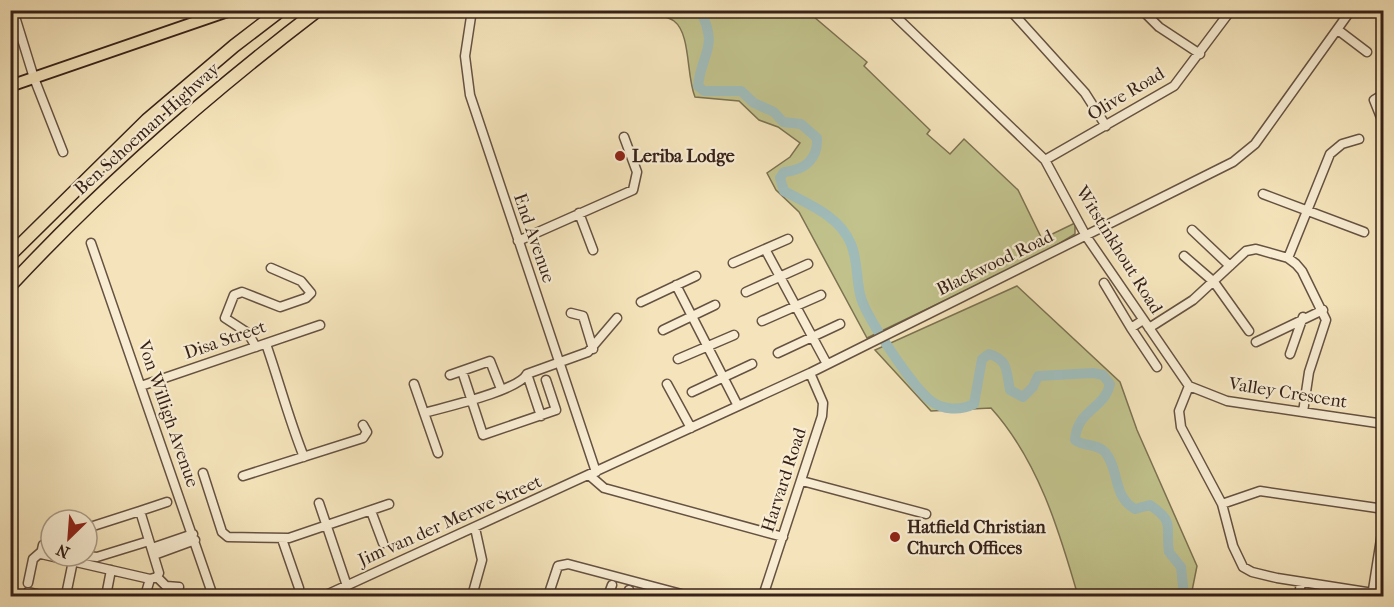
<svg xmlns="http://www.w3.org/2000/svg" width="1394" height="607" font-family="'IM FELL French Canon',serif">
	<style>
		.green { fill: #c1c28c; stroke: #7c7252; stroke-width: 1.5 }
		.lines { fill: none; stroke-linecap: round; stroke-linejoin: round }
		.river { stroke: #a0bcba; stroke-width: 10 }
		.minor-casing { stroke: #665242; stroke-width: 11 }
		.major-casing { stroke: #362119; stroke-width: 14 }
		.highway-casing { stroke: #362119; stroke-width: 15 }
		.minor { stroke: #f8edd3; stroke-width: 8 }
		.major { stroke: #f5e4bb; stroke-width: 10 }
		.highway { stroke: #f5e4bb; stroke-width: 12 }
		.poi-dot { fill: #8f2418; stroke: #f8edd3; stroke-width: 2 }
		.labels { text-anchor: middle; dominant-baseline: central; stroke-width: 4.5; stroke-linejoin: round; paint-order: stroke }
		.street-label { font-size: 18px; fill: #362119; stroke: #f8edd3 }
		.poi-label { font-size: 18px; font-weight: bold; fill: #362119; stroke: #f8edd3; text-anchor: start }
	</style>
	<rect width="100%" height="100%" fill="#f5e4bb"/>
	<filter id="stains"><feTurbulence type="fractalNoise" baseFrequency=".00333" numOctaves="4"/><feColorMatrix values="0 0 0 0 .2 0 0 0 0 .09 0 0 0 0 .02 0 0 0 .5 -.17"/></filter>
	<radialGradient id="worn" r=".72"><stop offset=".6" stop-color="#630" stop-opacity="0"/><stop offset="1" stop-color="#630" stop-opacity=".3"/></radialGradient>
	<path class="green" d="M647,11H807L867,62L864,66L930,130L927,134L950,154L964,139L1018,190L1042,239L1075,223V234L1047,251L867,338L799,212L776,190L767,173L790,157L800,143L778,127L759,120L739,101L695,97C686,75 691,34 674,21C667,16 655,15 647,11Z
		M1017,286L1120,382L1137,430L1197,566L1191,596H1078C1059,530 1038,460 991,408L931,411L875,350Z"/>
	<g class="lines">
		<path class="river" d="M700,10C719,48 702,51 698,86L704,91H741L754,103L774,112L783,122L801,124L817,138C818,159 805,170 784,172L780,178L784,191C808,204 840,216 851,244C858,260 856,281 861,298C868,320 913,387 931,401C943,410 960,411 974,404L982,359L989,354C1009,360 1006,372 1010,390L1023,397L1033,387L1038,376L1093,373L1103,375L1110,384C1105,409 1077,409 1075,440C1084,447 1097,443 1105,452C1120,470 1112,496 1135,509L1150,505C1176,523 1165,526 1169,552L1181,567L1184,596"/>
		<defs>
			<path id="minor" d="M13,10L34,78L63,152
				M472,10L465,56L470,95L596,472
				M889,10L1045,160L1086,236L1189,386
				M1010,10L1085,93L1106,126
				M1142,10L1159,27L1200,54
				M1338,30L1367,52
				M1384,94L1374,100L1384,125
				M1045,160L1174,86L1231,10
				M1263,194L1364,232
				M579,213L593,250
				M1192,230L1230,266
				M518,241L633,190L637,172L624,137
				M91,243L213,596
				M765,249L827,364
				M1184,256L1214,282L1249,331
				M1288,258L1330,154L1342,144L1359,139
				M733,263L788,239
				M1104,283L1131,328
				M676,285L738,406
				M746,292L808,264
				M641,302L696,276
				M571,313L583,316L593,349
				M1143,320L1131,328L1157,367
				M762,321L821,295
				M1149,328L1193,300L1246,251L1256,249L1288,258L1296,264L1302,271L1326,320L1309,372L1303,412
				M663,330L715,305
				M1256,342L1323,310
				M266,344C279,381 289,420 304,457
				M256,347L248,333L225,318L234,295L242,292L280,307L306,298L311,293L301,281L271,268
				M778,353L840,324
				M1290,354L1303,317
				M678,359L734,335
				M462,371L483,435L556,410L546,380
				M527,374L541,416
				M450,375L490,361L501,389
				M414,384L438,453
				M667,384L691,428
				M141,386L320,325
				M1189,386L1179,411L1181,427L1222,504L1233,546L1243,567L1252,572L1277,578L1373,593
				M1189,386L1227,401L1384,424
				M692,392L752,364
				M424,413C445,407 518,391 527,374L588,352L617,318
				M203,473L222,532L228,537L289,538L389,504
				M589,475L604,488L783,537
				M243,476L363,438L367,432L363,425
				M802,481L926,514
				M319,503L347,586
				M1222,504L1260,491L1384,509
				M140,511L167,502
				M371,511L383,543
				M282,539L299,588
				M51,540L43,545L41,554L150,579L157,577L159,573L140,511L87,528
				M152,548L193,534
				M154,555L195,540
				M87,556L97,557L149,541
				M157,577L166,586L179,587
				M28,583L33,559L41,552
				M67,590L73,561
				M28,592L46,596
				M106,596L111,570
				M145,596L150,579
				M324,596L810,373L1233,162L1255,144L1351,10
				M472,596L482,560L475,528
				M548,596L558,566L568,564L689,596
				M608,596L612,585
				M627,596L629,590
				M646,596L647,594
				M763,596L822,416L823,403L810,373
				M1299,596L1301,582
				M1372,596L1384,520"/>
			<path id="major" d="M10,86L231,10"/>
			<path id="highway" d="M10,255L147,120L234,46L281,10
				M10,286C104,185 208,94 318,10"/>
		</defs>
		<use href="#minor" class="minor-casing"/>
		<use href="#major" class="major-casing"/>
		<use href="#highway" class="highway-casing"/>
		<use href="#minor" class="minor"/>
		<use href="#major" class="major"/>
		<use href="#highway" class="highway"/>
	</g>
	<g class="poi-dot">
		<circle cx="620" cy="156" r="6"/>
		<circle cx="895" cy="537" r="6"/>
	</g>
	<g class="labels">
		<g class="street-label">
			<text transform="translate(1126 94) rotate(-31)">Olive Road</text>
			<text transform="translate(147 129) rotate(-42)">Ben Schoeman Highway</text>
			<text transform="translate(534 238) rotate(71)">End Avenue</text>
			<text transform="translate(1119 250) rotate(58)">Witstinkhout Road</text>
			<text transform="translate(995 263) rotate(-26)">Blackwood Road</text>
			<text transform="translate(225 340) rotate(-19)">Disa Street</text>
			<text transform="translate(1288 393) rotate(9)">Valley Crescent</text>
			<text transform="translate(168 414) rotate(71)">Von Willigh Avenue</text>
			<text transform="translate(784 480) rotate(-72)">Harvard Road</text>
			<text transform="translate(450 521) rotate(-24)">Jim van der Merwe Street</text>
		</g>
		<g class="poi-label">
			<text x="632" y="156">Leriba Lodge</text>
			<text x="907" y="527">Hatfield Christian<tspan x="907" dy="21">Church Offices</tspan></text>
		</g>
	</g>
	<rect width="1394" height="607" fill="none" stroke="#f5e4bb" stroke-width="36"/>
	<rect x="12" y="12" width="1370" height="583" fill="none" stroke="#362119" stroke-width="3"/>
	<rect x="18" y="18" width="1358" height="571" fill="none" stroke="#362119" stroke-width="1.5"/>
	<g transform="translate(69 538) rotate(205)"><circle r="28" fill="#f8edd3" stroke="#aa9b89" stroke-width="1.5"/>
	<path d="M0-4.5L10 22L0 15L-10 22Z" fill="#8f2418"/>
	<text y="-9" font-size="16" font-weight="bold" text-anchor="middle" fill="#362119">N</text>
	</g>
	<rect width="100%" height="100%" filter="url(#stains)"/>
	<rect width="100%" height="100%" fill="url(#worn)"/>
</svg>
